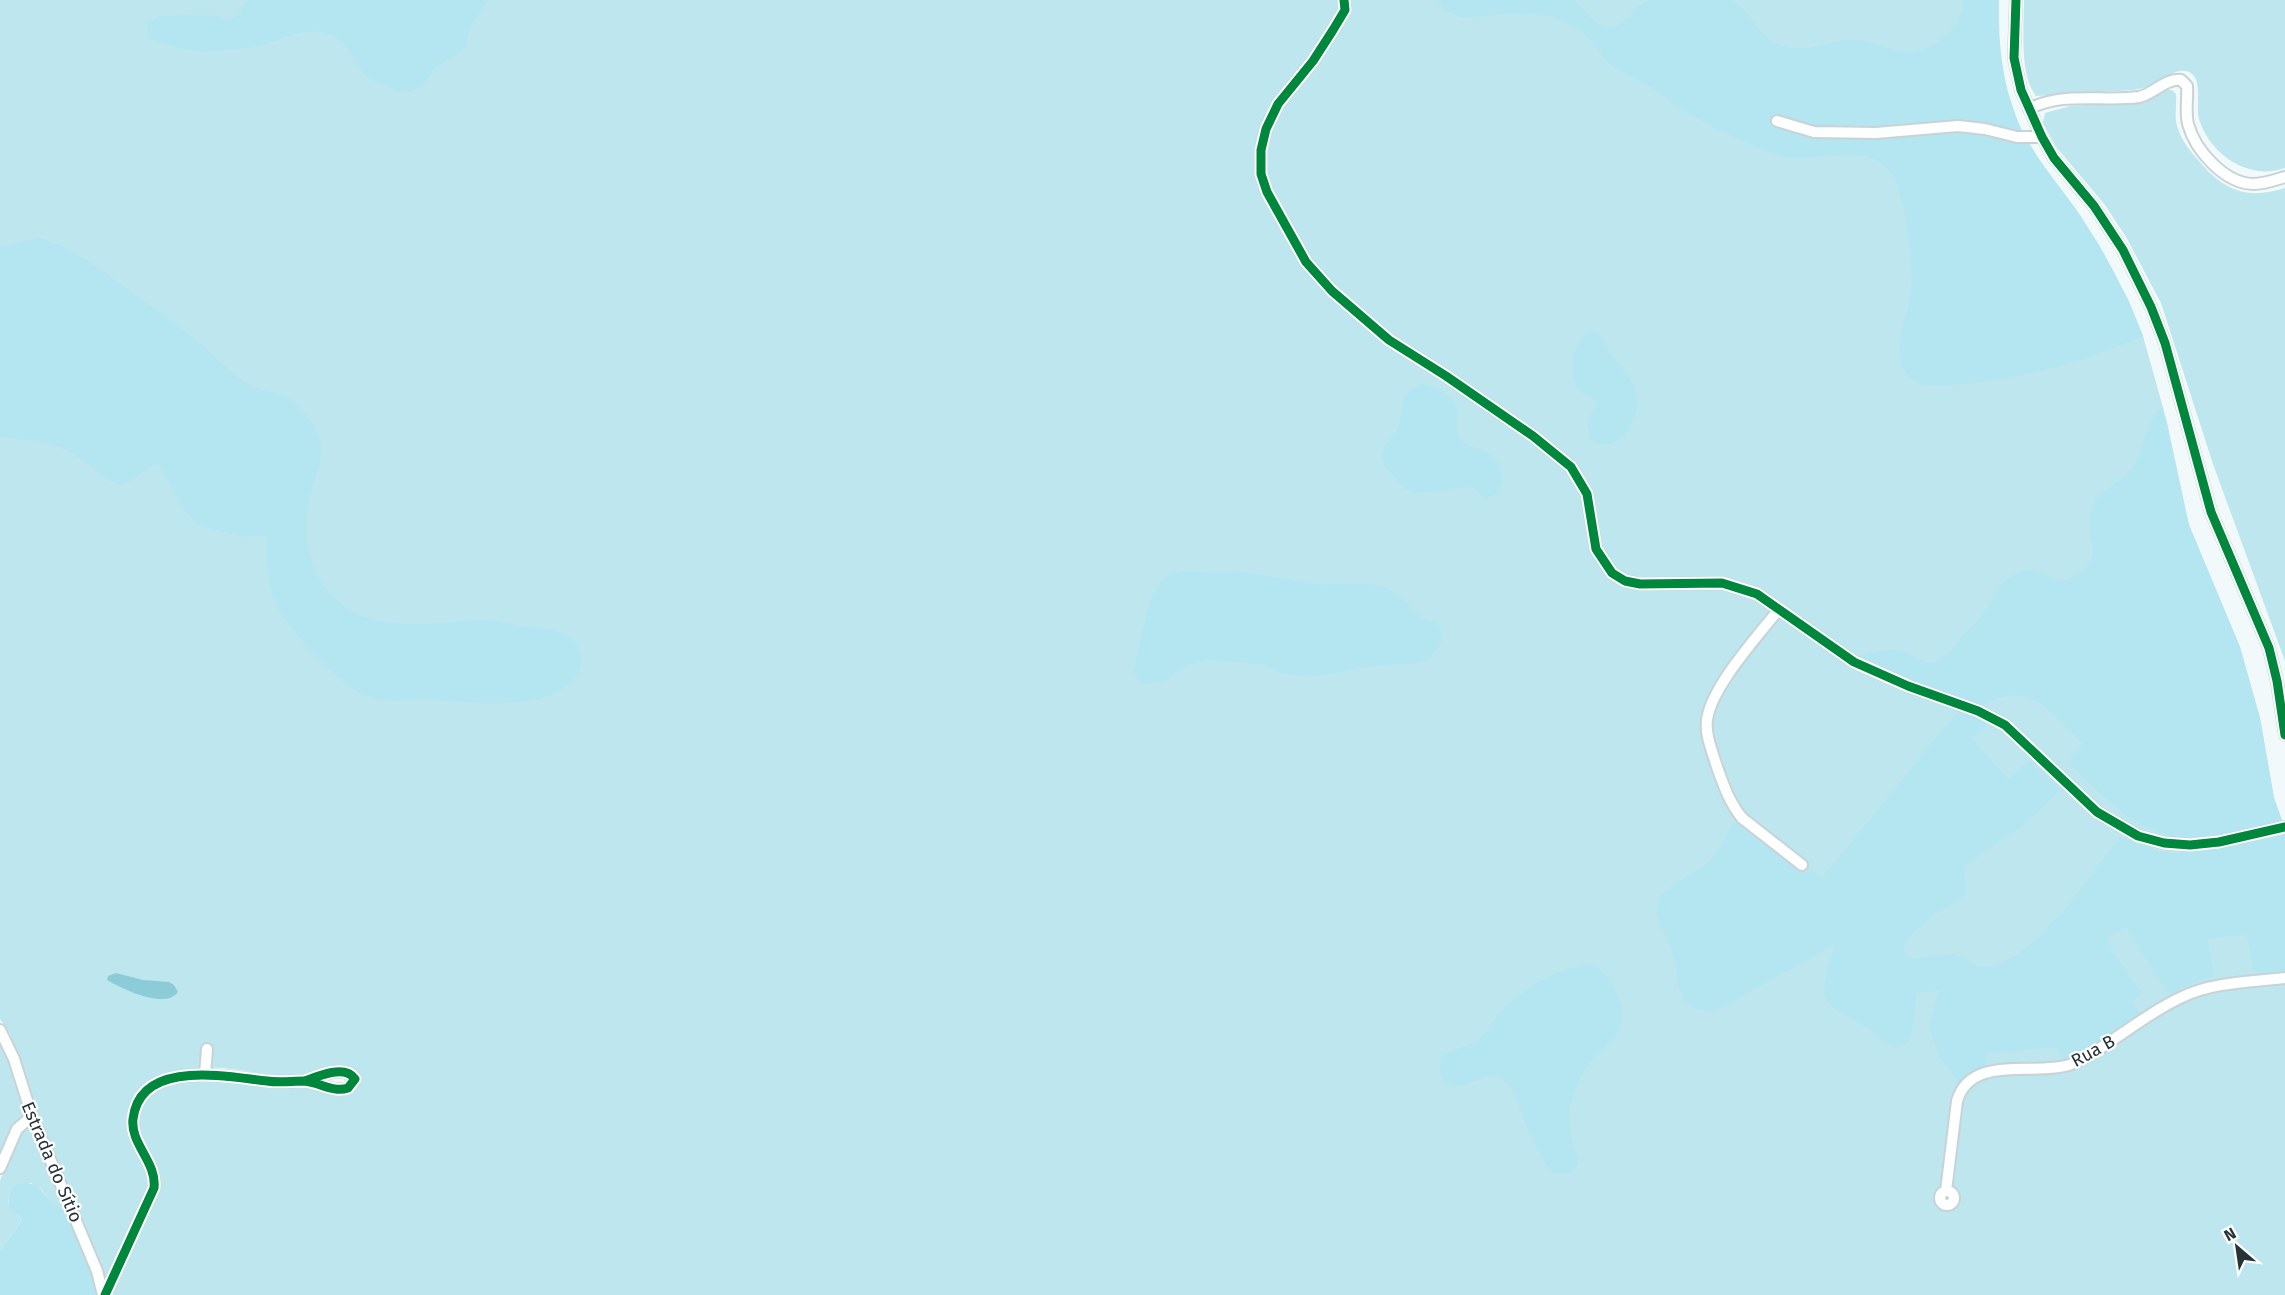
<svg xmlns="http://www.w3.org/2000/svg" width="2285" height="1295" font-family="'Fira Sans',sans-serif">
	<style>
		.green { fill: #bde6ef }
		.forest { fill: #b3e6f1 }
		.water { fill: #8cccd8 }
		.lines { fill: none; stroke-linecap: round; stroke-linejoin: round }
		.minor-casing { stroke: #c9d3d6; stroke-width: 14 }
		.minor { stroke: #fdfefe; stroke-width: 10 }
		.cycleway-casing { stroke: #fff; stroke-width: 13 }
		.cycleway { stroke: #00873e; stroke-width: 9 }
		.labels { text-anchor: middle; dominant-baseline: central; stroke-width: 4.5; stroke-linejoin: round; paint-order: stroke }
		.street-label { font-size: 18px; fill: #263437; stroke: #fff }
	</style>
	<rect width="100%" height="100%" fill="#f2f9fb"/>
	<path class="green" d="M0,0H1999V49L2006,87L2019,125L2042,165L2076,209L2099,245L2129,301L2143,336L2167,422L2189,525L2240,647L2260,718L2274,798L2285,829V1295H109L160,1181L157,1169L136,1124L146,1096L161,1086L192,1079L304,1084L327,1092L359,1077L355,1072C334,1074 312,1078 291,1077C268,1076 246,1070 223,1068C187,1066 120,1079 128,1128L149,1171L152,1184L104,1286L81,1219L36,1117L10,1034L0,1019Z
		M2024,0H2285V168C2249,181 2210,155 2199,119C2195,106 2204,79 2189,72C2177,67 2167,78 2156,83C2149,87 2142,88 2134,90L2036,96C2019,75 2024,27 2024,0Z
		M2165,90H2172L2176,94C2177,105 2174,115 2177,126C2181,140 2190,151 2199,161C2224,191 2248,200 2285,188V661L2213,464L2161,303L2126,237L2105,205L2057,148L2043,123L2045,113L2070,106L2138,102Z
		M0,1040L9,1061L25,1115C11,1125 7,1144 0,1159Z
		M29,1119L66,1206L53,1205L41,1189L31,1183L10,1191L8,1205C15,1210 22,1214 20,1223L0,1250V1181L15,1140Z"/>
	<path class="forest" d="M248,0H488L470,27L466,46L459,53L435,67L423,86L411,91L398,92L365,76L344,44L333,35L317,31L301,32L262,45L241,49L202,51L184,49L154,41L149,36L147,29L149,23L160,16L211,15L229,20L237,15Z
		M1436,0H1574C1582,6 1595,25 1604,27C1624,32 1634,4 1650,0C1657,0 1666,0 1673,0C1691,0 1710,0 1728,0C1747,3 1757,35 1775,43C1809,57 1823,40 1855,40C1874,40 1890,52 1908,52C1934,51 1964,27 1963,0H1999C1998,47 2003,92 2024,135L1977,125L1895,129L1814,128L1776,118L1773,125L1794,131L1953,130L2026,139C2045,170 2068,196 2087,226C2110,261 2128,298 2143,336C2084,361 2028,378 1964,384C1949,385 1927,389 1914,380C1905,375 1902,366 1900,357C1897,335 1909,314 1911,293C1914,267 1906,196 1892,174C1866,135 1810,169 1774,154C1749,144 1725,134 1702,121C1683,111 1665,97 1647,85C1635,78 1622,73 1611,65C1602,58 1597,48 1590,39C1582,29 1567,23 1555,18C1528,9 1495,15 1467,18C1454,16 1443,11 1436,0Z
		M39,238C75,248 104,272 134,294C158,311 181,327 203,346C217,358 230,372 245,382C254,389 262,390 273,392C294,397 308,414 317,433C326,451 318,468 313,486C299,531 306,579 346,608C364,620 389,623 411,624C438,625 464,620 491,621C501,622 511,625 522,626C541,628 573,627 579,652C581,656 582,665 580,670C579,674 575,676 573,679C543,714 471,701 431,700C409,699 385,704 364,695C337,682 288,630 275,602C266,581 267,557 266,535L243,537L198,525L186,513L158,462L123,485C101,481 87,460 68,451C46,440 23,440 0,437V247Z
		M1596,331C1602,337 1604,344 1609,351C1627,378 1649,392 1630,426C1623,438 1614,444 1600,445L1591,440L1587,423L1597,402L1577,389C1569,370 1571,336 1596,331Z
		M1423,385C1437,387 1456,396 1457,412C1458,421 1454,431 1460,439C1466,447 1477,447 1485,451C1502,460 1507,479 1496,494L1484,499L1474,488L1467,486C1453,489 1421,497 1408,490C1401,486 1397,480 1392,474C1387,468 1381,463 1382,455C1383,444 1394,437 1398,427C1407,405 1395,392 1423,385Z
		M2162,406L2189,525L2240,647L2260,718L2274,798L2283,823C2258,828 2231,836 2205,839C2148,845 2104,798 2068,762L2083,744C2064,727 2040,693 2012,695C2001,696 1991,701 1981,706L1888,675L1854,656C1870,654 1886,647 1902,651C1913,654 1922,663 1934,663C1948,656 1954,646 1964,635C1969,629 1976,625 1981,618C1993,600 1999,577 2023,571C2038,567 2049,580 2063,581C2118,558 2077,539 2093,506C2102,488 2125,481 2135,463C2147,443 2144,426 2162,406Z
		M1189,571L1249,573L1322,585L1363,584L1380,586L1393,591L1405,600L1420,617L1437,623L1442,634L1441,643L1429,659L1417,663L1364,667L1330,674L1308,676L1281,673L1262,664L1205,660L1185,667L1162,682L1142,684L1134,674C1138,651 1147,595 1163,580C1170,573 1179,572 1189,571Z
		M1959,710L1988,724L1972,739L2008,779L2029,761L2061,789L2022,826L1971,861L1964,869L1966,893L1962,899L1933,915L1907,939L1903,949L1908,958C1923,960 1935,955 1949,954C1965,953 1972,971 1992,966C2040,955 2090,875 2120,837C2137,844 2156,852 2174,853C2211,854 2249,841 2285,833V971L2255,974L2246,934L2207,939L2214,976L2191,983L2169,995L2126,927L2105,940L2142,994L2132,1002L2142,1015L2093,1049L2063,1062L2057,1047L1985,1054L1986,1068L1971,1073L1959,1083L1940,1057L1929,1027L1939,990L1917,993L1911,1036L1904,1046L1894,1048C1882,1041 1872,1030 1860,1023C1848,1015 1829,1011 1825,994C1822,978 1832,959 1835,944L1715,1011C1707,1011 1699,1011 1692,1007C1675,995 1679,974 1674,957C1670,940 1650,918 1659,900C1667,884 1698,873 1712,858C1724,847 1724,833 1737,820L1822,878Z
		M1587,964C1599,965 1604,973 1611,982C1615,988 1617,993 1619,999C1632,1030 1607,1043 1589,1064C1580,1075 1575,1089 1571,1102C1568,1113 1569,1128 1571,1139C1573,1148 1579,1155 1578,1165C1571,1175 1564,1175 1553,1173C1541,1159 1534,1143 1526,1125C1519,1108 1517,1090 1501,1078C1485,1065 1453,1106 1441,1073C1432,1048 1471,1049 1481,1038C1488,1032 1492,1023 1497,1016C1521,989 1552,972 1587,964Z
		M24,1183L37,1185L53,1204L66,1206C77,1235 93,1264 96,1295H0V1250L20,1223C23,1212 13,1213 8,1205L10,1191L13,1186Z"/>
	<path class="water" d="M116,973L143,980L169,982L174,985L178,992C165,1010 123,989 107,980L108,976Z"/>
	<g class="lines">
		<defs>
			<path id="minor" d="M1344,0L1345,10L1333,30L1313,61L1278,104L1266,129L1261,150V174L1267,192L1306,262L1332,291L1389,340L1446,376L1533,436L1571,467L1587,494L1596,549L1612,573L1625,581L1640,584L1722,583L1757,594L1854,662L1908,686L1978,711L2005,725L2097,812L2138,836L2164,843L2190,845L2219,842L2285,827
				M2016,0L2014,58L2021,90L2042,137L2054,158L2094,206L2123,250L2151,307L2165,343L2211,512L2269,648L2277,681L2285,735
				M2029,109C2063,91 2102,102 2139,97C2154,94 2165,78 2181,80L2187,86C2188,99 2185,111 2188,124C2195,150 2224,183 2253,184C2264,184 2275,180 2285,177
				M1777,121L1814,132L1876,133L1958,126L1985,129L2017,137H2042
				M1779,609C1758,636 1711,687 1707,720C1705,735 1712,750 1716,764C1723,784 1729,802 1742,818L1802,865
				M0,1030L14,1059L32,1116L97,1271L103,1295
				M205,1074L207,1049
				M0,1168L17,1129L32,1116
				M1940 1198a7 7 0 1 1 14 0a7 7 0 1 1-14 0Z
				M1946,1191L1957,1101C1971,1054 2033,1076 2069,1065C2082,1061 2094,1052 2105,1045C2130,1029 2155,1009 2182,997C2213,982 2251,982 2285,978
				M105,1295L154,1188C157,1162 130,1144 133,1119C140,1058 228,1077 267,1081C279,1083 292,1081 304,1081C319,1082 333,1093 348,1088L355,1079C345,1064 318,1076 305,1081"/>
		</defs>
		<use href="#minor" class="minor-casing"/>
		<use href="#minor" class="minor"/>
		<defs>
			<path id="cycleway" d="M1344,0L1345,10L1333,30L1313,61L1278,104L1266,129L1261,150V174L1267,192L1306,262L1332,291L1389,340L1446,376L1533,436L1571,467L1587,494L1596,549L1612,573L1625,581L1640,584L1722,583L1757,594L1854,662L1908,686L1978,711L2005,725L2097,812L2138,836L2164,843L2190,845L2219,842L2285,827
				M2016,0L2014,58L2021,90L2042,137L2054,158L2094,206L2123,250L2151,307L2165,343L2211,512L2269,648L2277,681L2285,735
				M105,1295L154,1188C157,1162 130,1144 133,1119C140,1058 228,1077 267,1081C279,1083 292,1081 304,1081C319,1082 333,1093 348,1088L355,1079C345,1064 318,1076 305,1081"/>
		</defs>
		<use href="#cycleway" class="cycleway-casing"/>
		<use href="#cycleway" class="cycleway"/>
	</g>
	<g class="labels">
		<g class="street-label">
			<text transform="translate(2093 1051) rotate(-29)">Rua B</text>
			<text transform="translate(52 1162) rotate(67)">Estrada do Sítio</text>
		</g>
	</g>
	<g transform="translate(2237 1247) rotate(331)" stroke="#ffffff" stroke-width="4.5" paint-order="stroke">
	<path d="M0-4.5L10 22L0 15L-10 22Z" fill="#263437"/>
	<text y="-9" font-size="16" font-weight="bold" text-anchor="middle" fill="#263437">N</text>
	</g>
</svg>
